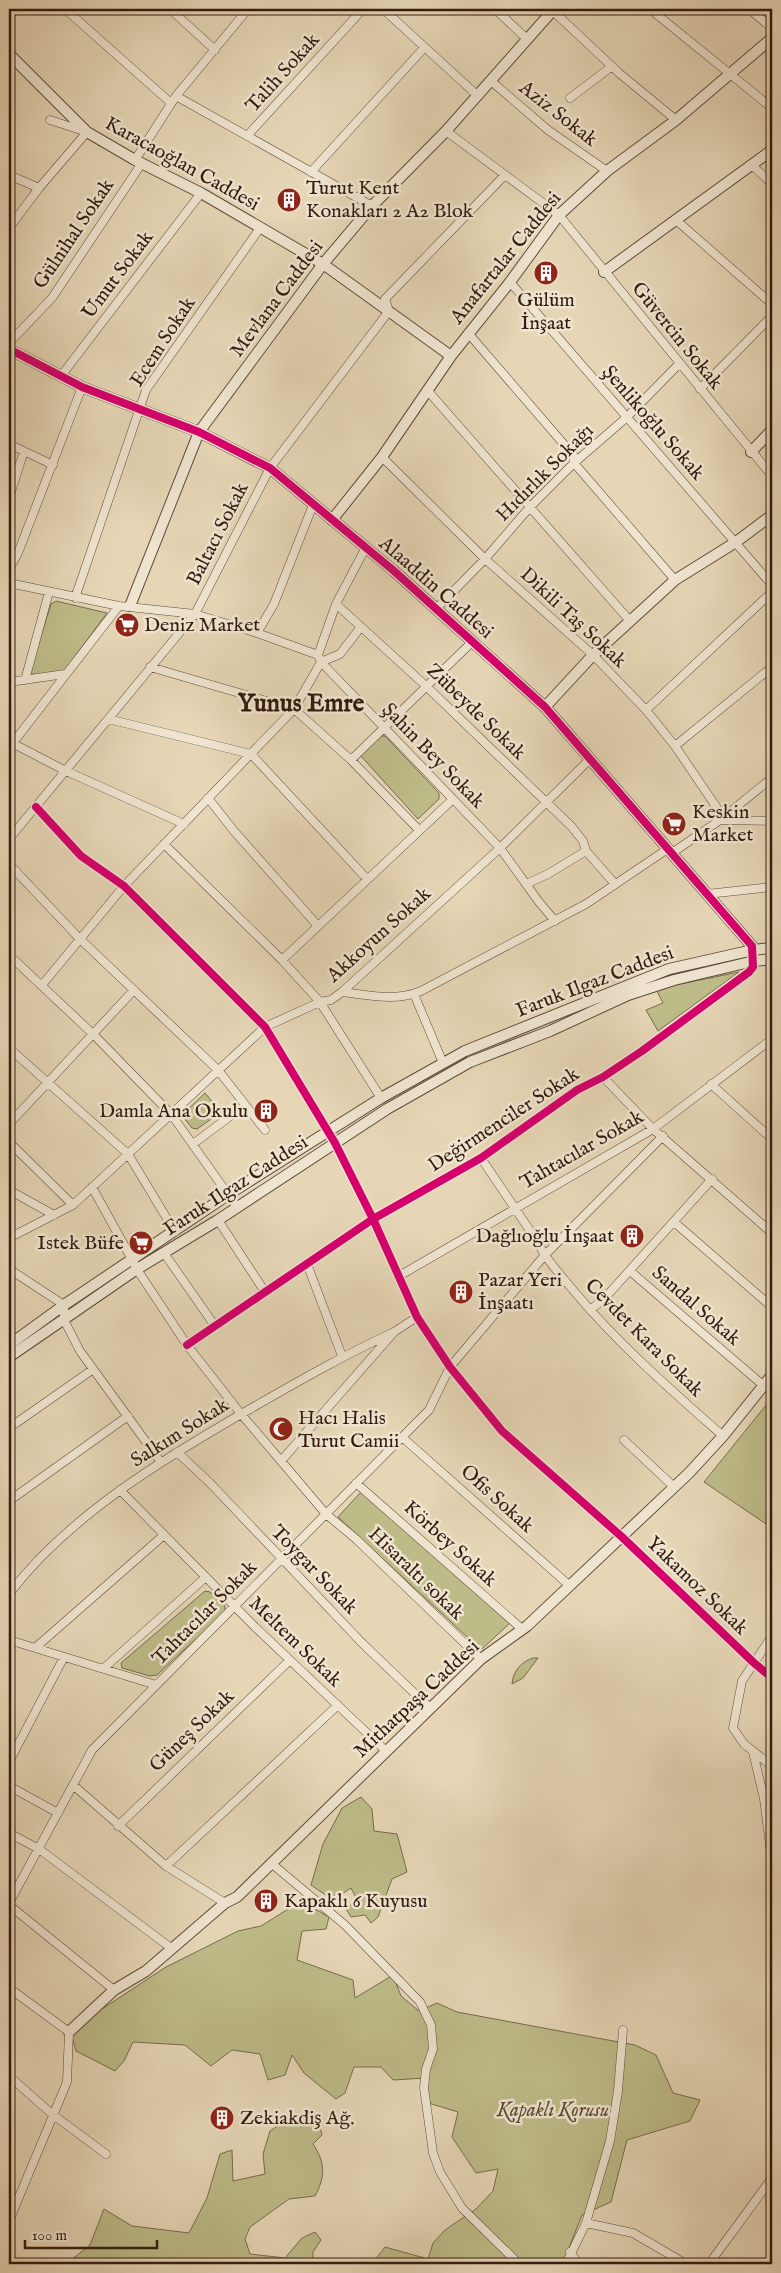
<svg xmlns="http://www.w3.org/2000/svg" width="781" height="2273" font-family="'IM FELL English',serif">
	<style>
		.green { fill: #bdbb88; stroke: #786b4c }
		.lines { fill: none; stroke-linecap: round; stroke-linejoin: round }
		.minor-casing { stroke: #604a39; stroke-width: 9 }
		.tertiary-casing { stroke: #604a39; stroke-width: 12 }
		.minor { stroke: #efe4d0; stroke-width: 8 }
		.tertiary { stroke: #efe4d0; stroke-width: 10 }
		.cycleway-casing { stroke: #efe4d0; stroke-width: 11 }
		.cycleway { stroke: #d6006c; stroke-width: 8 }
		.labels { text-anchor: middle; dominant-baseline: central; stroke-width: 5; stroke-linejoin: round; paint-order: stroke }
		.street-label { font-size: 20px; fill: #341b0f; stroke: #efe4d0 }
		.poi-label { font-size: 20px; fill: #341b0f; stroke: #efe4d0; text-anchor: start }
		.park-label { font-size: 20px; font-style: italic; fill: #5d4b33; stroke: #efe4d0 }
		.district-label { font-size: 25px; font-weight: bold; fill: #341b0f; stroke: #efe4d0 }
	</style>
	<rect width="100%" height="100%" fill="#e6d6b6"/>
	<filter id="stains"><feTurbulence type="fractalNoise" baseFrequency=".004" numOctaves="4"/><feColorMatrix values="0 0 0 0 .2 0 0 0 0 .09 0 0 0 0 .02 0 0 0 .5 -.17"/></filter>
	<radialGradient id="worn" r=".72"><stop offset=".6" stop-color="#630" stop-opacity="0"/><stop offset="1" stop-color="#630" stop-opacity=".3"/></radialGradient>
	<path class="green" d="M56,601L107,613L64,671L34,676L30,671L51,604Z
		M380,736H385L439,793V799L418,819L360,755Z
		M739,972L658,1031L646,1010L663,1003L656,989Z
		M205,1093L221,1112L197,1129L192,1128L184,1118V1113Z
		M771,1399L772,1400V1528L704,1482Z
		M361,1492L510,1623L481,1650L338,1517Z
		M205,1591L210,1592L225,1606V1612L157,1675L150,1676L122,1668L121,1663Z
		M533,1658H538L523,1678L512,1684C513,1671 521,1662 533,1658Z
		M361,1797L372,1809L374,1831L397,1834L407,1872L392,1879L378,1917L371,1923L365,1915L351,1917L346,1909L357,1900L351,1888L333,1900L311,1885L323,1844L342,1808Z
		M301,1901L329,1917L326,1929L302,1931L297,1960L353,1980L355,1998L393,1975L401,1996L419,2011L437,2003L457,2012L635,2045L656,2055L673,2093L700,2100L690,2121L627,2140L611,2202L582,2215L563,2263L565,2264H372L385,2247L428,2259L433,2243L445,2230L476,2209L493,2191L498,2169L476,2173L452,2137L458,2112L425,2102V2078L393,2080L381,2067H354L345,2093L336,2099L304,2073L292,2055L285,2075L268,2080L260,2054L232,2050L211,2066L185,2045L133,2042L124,2061L115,2071L76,2051L70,2030L166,1967L238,1931L261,1926Z
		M318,2119L322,2135L313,2144C325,2162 326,2176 315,2196L289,2199L250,2227L245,2239L250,2254L285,2258L302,2238L315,2232L321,2240L313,2252V2264H66L90,2245L104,2209L132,2226L189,2233L207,2198L220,2154L232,2150L233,2181L265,2174L263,2154L270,2131L284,2122Z"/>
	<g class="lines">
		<defs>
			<path id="minor" d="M65,9L171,103
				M170,9L215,50
				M383,9L478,96
				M495,9L527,39
				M650,9L772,108
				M749,9L772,28
				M553,11L619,73L676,120
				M491,81L548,130L607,171
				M176,96L372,206
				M570,98L611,67
				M446,131L559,215L772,476
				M247,136L363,9
				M135,160L176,96L248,9
				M753,166L772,184
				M311,172L424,48
				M9,175L39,188
				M676,220L772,304
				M9,228L39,188L87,132L50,120
				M510,282L772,585
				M468,333L574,456V463L675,580
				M9,343L52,298L142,163
				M61,376L201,193
				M700,389L772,316
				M427,390L630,621
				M9,444L53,465
				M382,457L485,559L593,655L646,710L675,746L717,808L720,820L772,821
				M9,498L24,451
				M9,569L18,553L82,387
				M9,583L119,606L195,614L257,633L318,655L321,662L500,848L539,902L555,921
				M75,598L146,390L260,228
				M336,604L426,686L571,826L583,841L586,851L615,884
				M437,608L485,559L530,507L574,463L626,418L679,364
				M257,633L274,604L313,505
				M318,655L336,604L366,547
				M150,667L294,709L351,760L419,830
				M25,680L49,592
				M9,682L65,674
				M646,710L772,592
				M108,719L251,754L367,879
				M12,743L66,771L184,824
				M675,746L772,667
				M9,748L119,606
				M351,760L473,641
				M208,798L234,831L318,926
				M36,807L81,856L124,886L265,1027L335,1143L373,1219L417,1317L450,1367L502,1431L622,1537L753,1662L772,1678
				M9,839L195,614L270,468L389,311L385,299L504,176
				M164,844L282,960L320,1002L381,1098
				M672,853L720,820L772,778
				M9,864L79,938L218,1070L265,1130
				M526,884L548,874L586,851
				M707,894L772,887
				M9,955L94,1035L171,1114L237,1207
				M282,960L452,800
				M42,985L124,886L294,709L321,662L340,654L360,628
				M342,992C369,995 395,1002 421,991L586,904L669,848
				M414,994L443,1063
				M9,1048L128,1154L175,1232
				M603,1077L653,1129L772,1233
				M711,1084L772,1139
				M9,1124L134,990
				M9,1142L73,1205
				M193,1144L245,1105
				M481,1158L537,1241C546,1260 560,1274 573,1290C618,1344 671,1390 723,1436
				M92,1187L140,1274L187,1345L241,1414L326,1514L356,1539L481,1659
				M9,1190L54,1215
				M218,1220L265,1292
				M674,1222L772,1307
				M9,1238L73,1205L265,1027L320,1002L331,1000L342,992L500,848L590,759
				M164,1253L215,1326
				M307,1264L342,1356
				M9,1269L64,1305V1320L80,1351L160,1461
				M630,1271L764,1386
				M399,1276L653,1129L772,1039
				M590,1310L603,1300L712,1179
				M187,1345L373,1219L481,1158L577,1090L603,1077L642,1051L749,972L753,967L754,961
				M9,1428L92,1370
				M402,1437L570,1586
				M624,1440L674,1487
				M177,1452L210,1483L362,1643L430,1708
				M281,1461L394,1332L417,1317
				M356,1483L522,1629
				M120,1490L255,1627L386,1751
				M9,1501L128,1416
				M9,1594C69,1515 165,1458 250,1409C297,1382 344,1355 394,1332
				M772,1636L742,1681L733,1728L744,1744L772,1766
				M9,1640L156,1685
				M35,1648L164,1535
				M104,1668L206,1577
				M753,1752L764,1799L772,1861
				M9,1762L64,1657
				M73,1785L166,1866L225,1903
				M9,1786L58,1813
				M118,1826L290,1660
				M9,1833L39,1849L171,1948
				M271,1863L345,1925L420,2002L431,2025L433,2049L426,2069L424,2088L433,2153L440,2172L462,2208L519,2264
				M166,1866L338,1705
				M9,1903L92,1750L429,1410L450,1367L544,1256L663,1136
				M9,1905L114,1990
				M9,1988L69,2032L67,2082L9,2221
				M9,2076L52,2114L106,2154
				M586,2223L633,2233L686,2264
				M570,2252L579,2264
				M566,2264L586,2223L610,2141L618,2091L623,2030
				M709,2264L772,2178"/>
			<path id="tertiary" d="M9,14L13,9
				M9,54L87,132L135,160L201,193L323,264L451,356
				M604,272L772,150
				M9,349L82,387L199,432L270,468L394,571L545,707L752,946L754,961
				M751,452L772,430
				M332,520L382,457L451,356L510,282L559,215L607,171L676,120L772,38
				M130,606L199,432L323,264L372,206L446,131L554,9
				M545,707L593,655L675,580L736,542L772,515
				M9,1345L64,1305L229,1194L381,1098L465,1051L669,969L753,950L772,948
				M9,1357L137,1269L218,1220L387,1109L470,1062L550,1031L628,995L674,980L754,961L772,959
				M69,2032L114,1990L146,1971L225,1903L237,1897L481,1659L527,1626L689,1473L723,1436L772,1375"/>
		</defs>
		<use href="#minor" class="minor-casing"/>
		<use href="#tertiary" class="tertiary-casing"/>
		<use href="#minor" class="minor"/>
		<use href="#tertiary" class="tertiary"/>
		<defs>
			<path id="cycleway" d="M9,349L82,387L199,432L270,468L394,571L545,707L752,946L753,967L749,972L642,1051L603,1077L577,1090L481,1158L373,1219L187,1345
				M36,807L81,856L124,886L265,1027L335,1143L373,1219L417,1317L450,1367L502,1431L622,1537L753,1662L772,1678"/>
		</defs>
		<use href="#cycleway" class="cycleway-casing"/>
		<use href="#cycleway" class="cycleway"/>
	</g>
	<defs>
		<symbol id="building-disc" viewBox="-11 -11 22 22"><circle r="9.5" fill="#8f2418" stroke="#efe4d0"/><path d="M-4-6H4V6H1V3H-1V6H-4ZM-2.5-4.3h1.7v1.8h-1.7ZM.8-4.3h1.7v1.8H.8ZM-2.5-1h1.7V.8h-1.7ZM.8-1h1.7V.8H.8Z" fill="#fff"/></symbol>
		<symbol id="supermarket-disc" viewBox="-11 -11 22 22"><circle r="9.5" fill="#8f2418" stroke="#efe4d0"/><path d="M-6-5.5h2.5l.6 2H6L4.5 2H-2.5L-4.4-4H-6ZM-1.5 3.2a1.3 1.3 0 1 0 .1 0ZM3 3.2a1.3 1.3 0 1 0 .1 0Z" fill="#fff"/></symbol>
		<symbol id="mosque-disc" viewBox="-11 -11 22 22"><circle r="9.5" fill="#8f2418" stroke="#efe4d0"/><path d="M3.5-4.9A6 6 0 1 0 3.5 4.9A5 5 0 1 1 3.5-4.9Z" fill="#fff"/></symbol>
	</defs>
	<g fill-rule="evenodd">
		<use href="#building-disc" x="275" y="186" width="28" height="28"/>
		<use href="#building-disc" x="532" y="259" width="28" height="28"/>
		<use href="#supermarket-disc" x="113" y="611" width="28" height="28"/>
		<use href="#supermarket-disc" x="660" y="810" width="28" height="28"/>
		<use href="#building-disc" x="252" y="1097" width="28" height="28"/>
		<use href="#building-disc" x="618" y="1222" width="28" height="28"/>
		<use href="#supermarket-disc" x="127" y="1229" width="28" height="28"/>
		<use href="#building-disc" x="447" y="1278" width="28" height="28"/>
		<use href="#mosque-disc" x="267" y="1415" width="28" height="28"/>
		<use href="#building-disc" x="252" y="1887" width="28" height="28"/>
		<use href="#building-disc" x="208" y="2104" width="28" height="28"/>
	</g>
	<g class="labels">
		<g class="street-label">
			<text transform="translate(283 73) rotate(-48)">Talih Sokak</text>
			<text transform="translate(558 114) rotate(38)">Aziz Sokak</text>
			<text transform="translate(182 164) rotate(29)">Karacaoğlan Caddesi</text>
			<text transform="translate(74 234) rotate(-56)">Gülnihal Sokak</text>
			<text transform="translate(506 258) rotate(-51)">Anafartalar Caddesi</text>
			<text transform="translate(118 275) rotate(-53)">Umut Sokak</text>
			<text transform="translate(277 299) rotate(-53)">Mevlana Caddesi</text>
			<text transform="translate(677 336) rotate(51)">Güvercin Sokak</text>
			<text transform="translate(163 342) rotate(-57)">Ecem Sokak</text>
			<text transform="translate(653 423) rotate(49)">Şenlikoğlu Sokak</text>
			<text transform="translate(545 473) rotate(-45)">Hıdırlık Sokağı</text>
			<text transform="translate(218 534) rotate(-63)">Baltacı Sokak</text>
			<text transform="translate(436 588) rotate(41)">Alaaddin Caddesi</text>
			<text transform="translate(573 618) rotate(43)">Dikili Taş Sokak</text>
			<text transform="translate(476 712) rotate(44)">Zübeyde Sokak</text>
			<text transform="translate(433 756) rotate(46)">Şahin Bey Sokak</text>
			<text transform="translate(379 935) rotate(-42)">Akkoyun Sokak</text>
			<text transform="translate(595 982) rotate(-21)">Faruk Ilgaz Caddesi</text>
			<text transform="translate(504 1120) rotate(-33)">Değirmenciler Sokak</text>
			<text transform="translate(582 1150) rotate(-30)">Tahtacılar Sokak</text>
			<text transform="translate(236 1186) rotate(-33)">Faruk Ilgaz Caddesi</text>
			<text transform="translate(696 1306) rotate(41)">Sandal Sokak</text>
			<text transform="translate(644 1338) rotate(45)">Cevdet Kara Sokak</text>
			<text transform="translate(180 1433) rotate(-32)">Salkım Sokak</text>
			<text transform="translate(497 1499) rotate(42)">Ofis Sokak</text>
			<text transform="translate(450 1544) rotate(42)">Körbey Sokak</text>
			<text transform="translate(314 1570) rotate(46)">Toygar Sokak</text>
			<text transform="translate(416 1574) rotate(44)">Hisaraltı sokak</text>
			<text transform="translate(697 1586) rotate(44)">Yakamoz Sokak</text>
			<text transform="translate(205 1613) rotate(-45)">Tahtacılar Sokak</text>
			<text transform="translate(295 1642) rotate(44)">Meltem Sokak</text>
			<text transform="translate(417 1699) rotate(-43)">Mithatpaşa Caddesi</text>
			<text transform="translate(192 1731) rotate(-44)">Güneş Sokak</text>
		</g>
		<g class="poi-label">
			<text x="306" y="188">Turut Kent<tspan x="306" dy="23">Konakları 2 A2 Blok</tspan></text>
			<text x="546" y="300" text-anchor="middle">Gülüm<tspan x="546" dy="23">İnşaat</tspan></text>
			<text x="144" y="625">Deniz Market</text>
			<text x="692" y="812">Keskin<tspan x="692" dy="23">Market</tspan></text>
			<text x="248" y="1111" text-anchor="end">Damla Ana Okulu</text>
			<text x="614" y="1236" text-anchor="end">Dağlıoğlu İnşaat</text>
			<text x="124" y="1243" text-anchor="end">Istek Büfe</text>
			<text x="478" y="1280">Pazar Yeri<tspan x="478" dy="23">İnşaatı</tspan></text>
			<text x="298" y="1418">Hacı Halis<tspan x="298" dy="23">Turut Camii</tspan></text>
			<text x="284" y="1901">Kapaklı 6 Kuyusu</text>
			<text x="240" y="2118">Zekiakdiş Ağ.</text>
		</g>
		<g class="park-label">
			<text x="553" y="2110">Kapaklı Korusu</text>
		</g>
		<g class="district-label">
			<text x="301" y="704">Yunus Emre</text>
		</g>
	</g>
	<rect width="781" height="2273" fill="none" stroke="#e6d6b6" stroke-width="30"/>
	<rect x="10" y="10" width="761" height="2253" fill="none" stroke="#341b0f" stroke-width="2.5"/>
	<rect x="15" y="15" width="751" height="2243" fill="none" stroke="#341b0f"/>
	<path d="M25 2240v8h132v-8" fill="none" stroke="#341b0f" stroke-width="2.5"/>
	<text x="32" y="2240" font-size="15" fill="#341b0f" stroke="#efe4d0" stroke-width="4" paint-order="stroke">100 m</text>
	<rect width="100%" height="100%" filter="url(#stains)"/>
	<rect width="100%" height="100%" fill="url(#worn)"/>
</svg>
